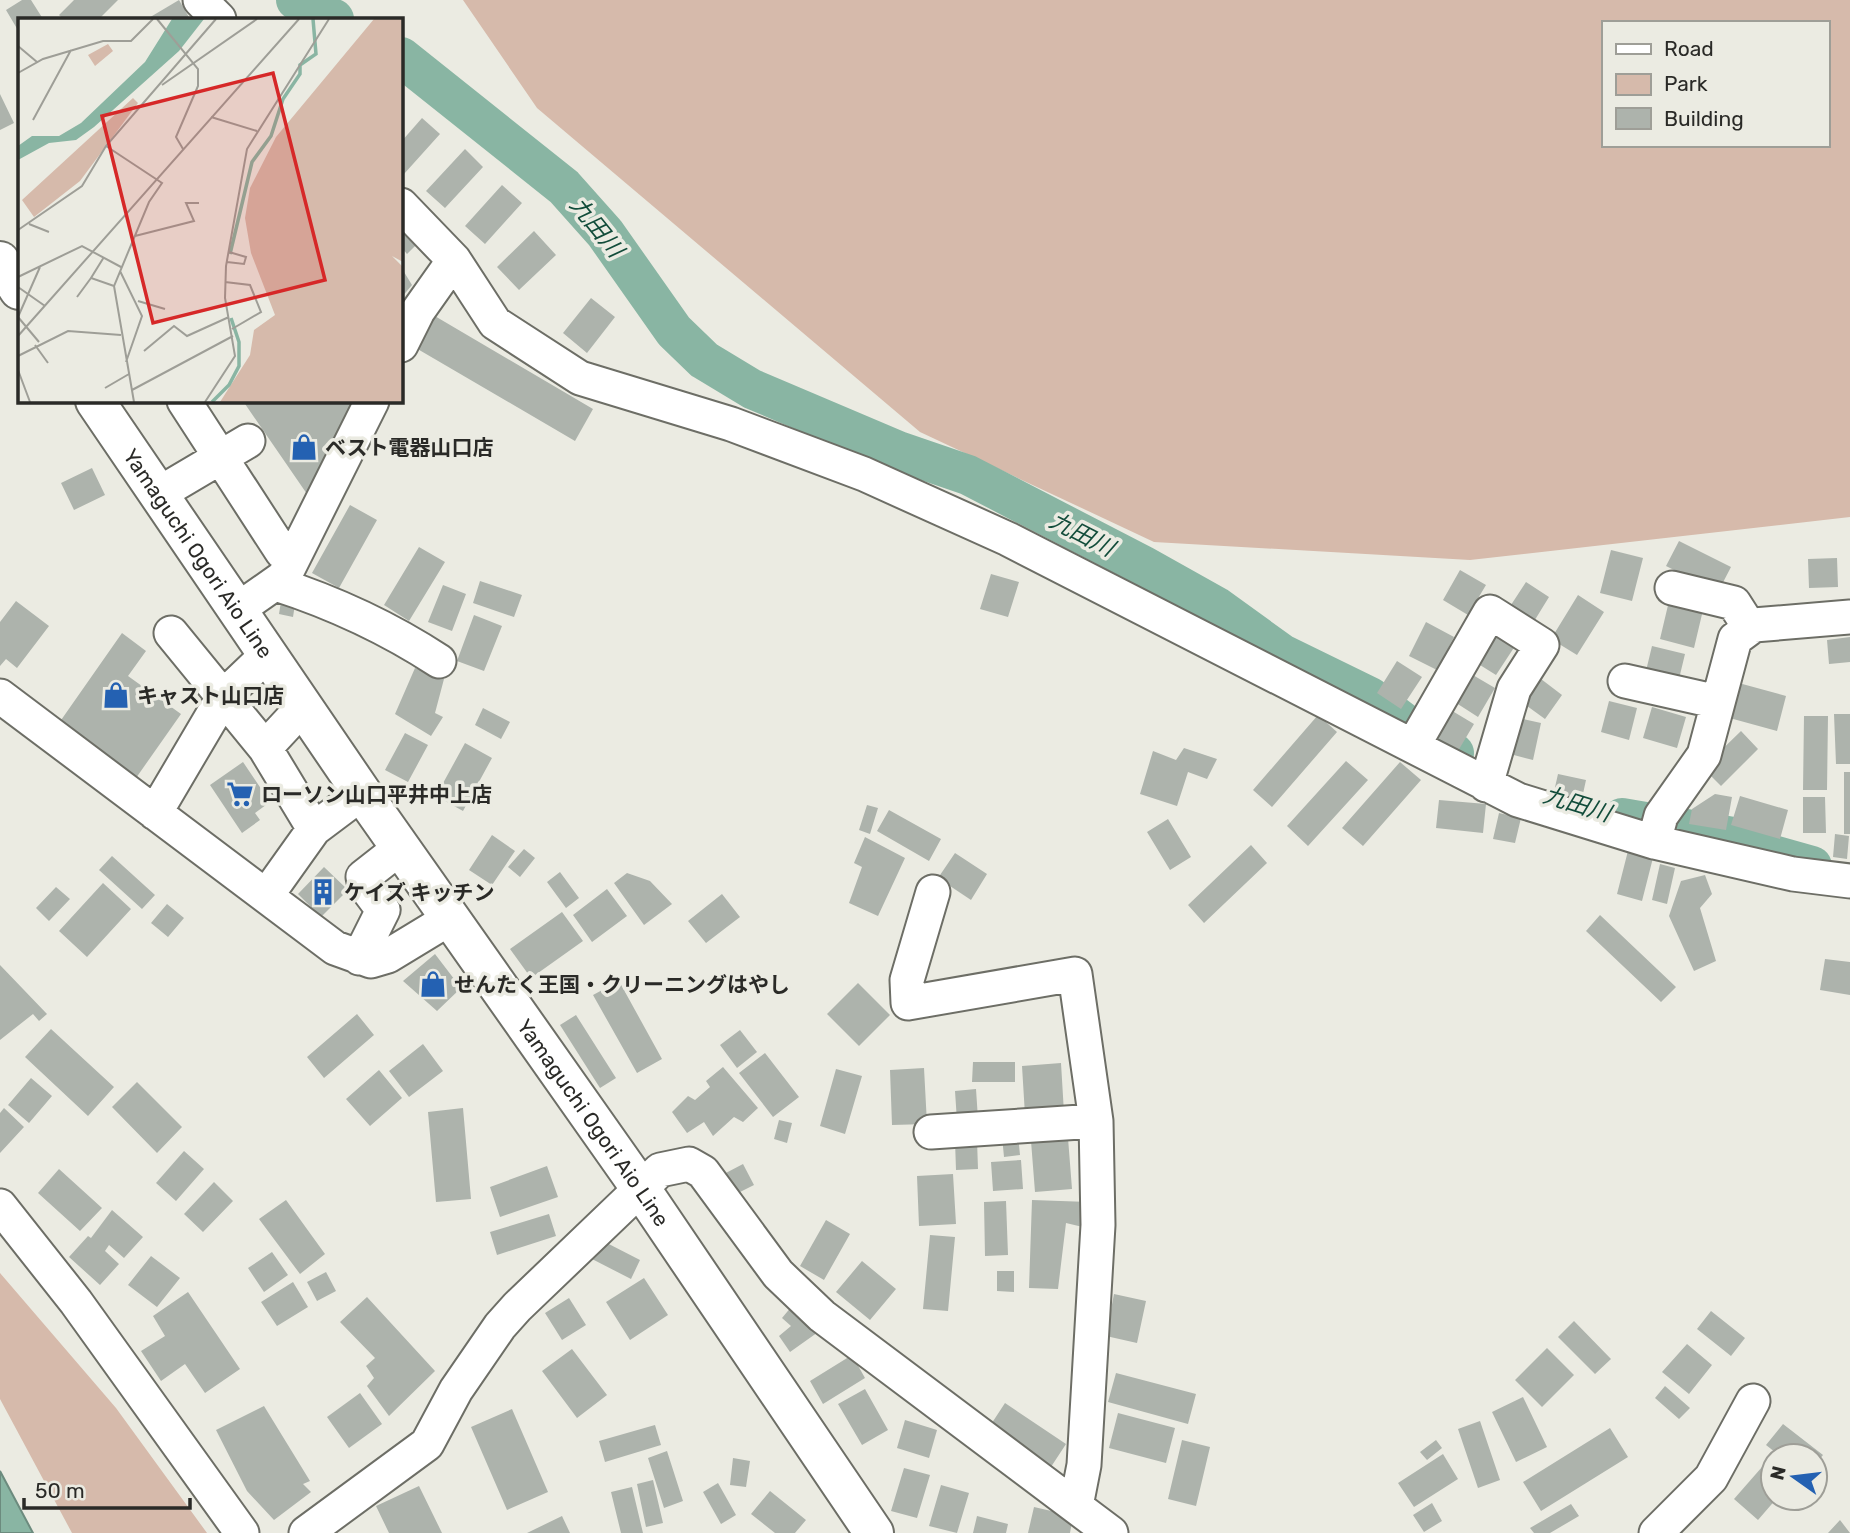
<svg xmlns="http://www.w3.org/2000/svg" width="1850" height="1533" font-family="Rubik,'Noto Sans JP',sans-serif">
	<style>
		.green { fill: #d6baab; fill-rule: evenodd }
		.water { fill: #89b5a3; stroke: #6c8b7e; stroke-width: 2 }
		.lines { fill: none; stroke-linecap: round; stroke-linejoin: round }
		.river { stroke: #89b5a3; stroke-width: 40 }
		.building { fill: #adb3ac }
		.minor-casing { stroke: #6d6e66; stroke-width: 37 }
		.major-casing { stroke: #6d6e66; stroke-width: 42 }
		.minor { stroke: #fff; stroke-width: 33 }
		.major { stroke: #fff; stroke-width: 38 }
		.labels { text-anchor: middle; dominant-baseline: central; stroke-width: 7; stroke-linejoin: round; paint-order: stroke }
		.poi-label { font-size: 21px; font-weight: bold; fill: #2a2a27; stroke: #ebebe2; text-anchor: start }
		.street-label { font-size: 21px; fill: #2a2a27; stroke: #ebebe2 }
		.water-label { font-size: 23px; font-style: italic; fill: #124c3a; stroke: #ebebe2 }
		.inset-river { fill: none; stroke: #89b5a3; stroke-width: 3.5 }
		.inset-road { fill: none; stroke: #9e9e97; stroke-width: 2 }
		.view { fill: #d62828; fill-opacity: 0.15; stroke: #d62828; stroke-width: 3.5 }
		.inset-edge { fill: none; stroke: #2a2a27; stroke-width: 3.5 }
	</style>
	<rect width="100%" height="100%" fill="#ebebe2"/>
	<path class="green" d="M463,0H1850V517L1470,560L1154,542L920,432L537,108ZM1603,23H1827V145H1603Z
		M0,1273L116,1408L207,1533H72L0,1399Z"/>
	<path class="water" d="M0,1471L33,1533H0Z"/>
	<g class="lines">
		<path class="river" d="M296,0L334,19
			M401,57L564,187L605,233L674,331L704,360L752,389L898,451L968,475L1142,565L1217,607L1282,654L1370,697L1403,722L1454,753
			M1622,818L1733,837L1773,855L1812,866"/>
	</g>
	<path class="building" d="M22,0H31L43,19H19V32L6,10Z
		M74,0H118L99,19H63L59,15Z
		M179,0L190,19H147Z
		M0,94L14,123L0,130Z
		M422,118L440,134L404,174L401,171V142Z
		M465,149L483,167L445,208L426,191Z
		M502,185L522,203L485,244L465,226Z
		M401,219L421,240L407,254L401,247Z
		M534,231L556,255L519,290L497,267Z
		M401,267L412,285L401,298Z
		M591,298L615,317L587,353L563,333Z
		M428,312L593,409L575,441L409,344Z
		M243,401H359L307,494Z
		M92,468L105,495L74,510L61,483Z
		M350,505L377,520L339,588L312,573Z
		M1679,541L1731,567L1718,592L1666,566Z
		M419,547L445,562L409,621L384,605Z
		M1611,550L1643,558L1632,601L1600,593Z
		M1837,558L1838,587L1809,588L1808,559Z
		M1460,570L1486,585L1468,615L1443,600Z
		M991,574L1019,582L1008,617L980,609Z
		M480,581L522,595L514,617L473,603Z
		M1526,582L1549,597L1533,623L1509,608Z
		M443,585L466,594L452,631L428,622Z
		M282,595L296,598L293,617L279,614Z
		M1578,595L1604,612L1577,655L1551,639Z
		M16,601L49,626L17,668L6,659L0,666V622Z
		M1669,601L1703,610L1694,648L1660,639Z
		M474,615L502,626L484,671L457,661Z
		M1426,622L1454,637L1437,670L1409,656Z
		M1493,628L1517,643L1496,675L1472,660Z
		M122,633L146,651L128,676L181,714L136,778L59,723Z
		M1850,637V662L1829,664L1827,640Z
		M1652,646L1685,654L1678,683L1645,675Z
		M1397,661L1422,677L1401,709L1377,693Z
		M415,668L444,679L435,713L443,717L431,736L395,714Z
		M1466,671L1495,688L1478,717L1450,699Z
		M1541,679L1562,695L1545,719L1523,703Z
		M1735,682L1786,696L1777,731L1726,717Z
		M1609,701L1637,708L1629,740L1601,732Z
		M1652,707L1686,717L1677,748L1643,738Z
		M483,708L510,722L501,739L475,725Z
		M1449,709L1474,724L1458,751L1433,735Z
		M1834,714H1850V764H1836Z
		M1318,715L1337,732L1272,807L1253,790Z
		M1804,716H1828L1827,790H1803Z
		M1519,718L1541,723L1533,760L1510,754Z
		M1741,731L1758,749L1721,786L1703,768Z
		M405,733L428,745L408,782L385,770Z
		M465,743L492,758L463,811L436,796Z
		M1184,748L1217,759L1207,779L1188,772L1177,806L1140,794L1153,751L1176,760Z
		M1346,761L1368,780L1308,846L1287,826Z
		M243,762L270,802L255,813L260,820L242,833L210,785Z
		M1400,762L1421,780L1363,846L1342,828Z
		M1844,772H1850V834H1844Z
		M1558,774L1586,780L1581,803L1553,796Z
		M1715,794L1732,797L1726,830L1689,824L1692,809Z
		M1740,796L1788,810L1780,839L1731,825Z
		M1803,797H1825L1826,833H1803Z
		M1439,800L1486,804L1483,833L1436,828Z
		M867,805L878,808L870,834L859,830Z
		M889,810L941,839L929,861L877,831Z
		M1499,813L1521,818L1515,843L1493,839Z
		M1168,819L1191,857L1170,870L1147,832Z
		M1835,834L1849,836L1847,859L1833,857Z
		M492,835L515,851L492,885L469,870Z
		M865,837L905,858L878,916L849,903L862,867L854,863Z
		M1631,839L1656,846L1642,901L1617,894Z
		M1251,845L1267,863L1204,923L1188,905Z
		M524,849L535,858L520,877L508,867Z
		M955,853L987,874L971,900L938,878Z
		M112,856L155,895L142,909L99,870Z
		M1660,864L1675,868L1667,904L1652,900Z
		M324,867L348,890L321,917L298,894Z
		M560,872L579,898L566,908L547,882Z
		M627,873L650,881L672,904L644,925L614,883Z
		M1705,875L1712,894L1700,908L1716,961L1694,971L1669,916L1681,881Z
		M103,883L131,909L87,957L59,931Z
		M56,887L70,899L49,921L36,908Z
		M607,889L627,916L592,942L573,915Z
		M722,894L740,917L706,943L688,921Z
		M167,904L184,918L168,937L151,923Z
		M562,912L583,941L531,978L510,949Z
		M1600,915L1676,987L1661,1002L1586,931Z
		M435,954L461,988L437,1011L403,981Z
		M1825,959L1850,962V995L1820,990Z
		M0,965L47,1014L39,1021L33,1014L0,1040Z
		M619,981L662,1059L637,1073L593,995Z
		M858,983L890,1015L859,1046L827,1014Z
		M357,1014L374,1035L324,1078L307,1057Z
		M576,1015L616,1078L600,1088L560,1025Z
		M51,1029L114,1087L88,1116L25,1057Z
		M740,1030L757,1052L737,1068L720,1045Z
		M423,1044L443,1071L409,1097L389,1071Z
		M765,1053L799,1097L773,1117L739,1073Z
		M973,1062H1015V1082H972Z
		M1061,1063L1064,1113L1025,1115L1022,1066Z
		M723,1067L758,1108L743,1122L734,1117L713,1136L704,1122L687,1133L672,1112L688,1096L695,1100L710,1087L706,1081Z
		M924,1068L927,1124L892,1125L890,1070Z
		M836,1069L862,1076L845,1134L820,1126Z
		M379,1070L402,1098L370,1126L346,1099Z
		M31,1078L52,1096L29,1123L8,1105Z
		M137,1082L182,1127L157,1153L112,1107Z
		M976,1089L978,1119L957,1121L955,1091Z
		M4,1108L24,1127L0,1153V1113Z
		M463,1108L471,1199L436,1202L428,1112Z
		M779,1120L792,1123L787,1143L774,1139Z
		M1018,1135L1020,1155L1004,1157L1002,1136Z
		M1068,1138L1072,1189L1035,1192L1031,1141Z
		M977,1140L978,1169L956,1170L955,1141Z
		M184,1151L204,1169L176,1201L156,1183Z
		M1021,1160L1023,1189L993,1191L991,1162Z
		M743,1164L754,1185L732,1196L722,1175Z
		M547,1166L558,1197L500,1217L490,1187Z
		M59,1169L102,1208L80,1231L38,1193Z
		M953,1174L956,1224L919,1226L917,1176Z
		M214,1182L233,1201L203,1232L184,1214Z
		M286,1200L325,1254L300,1274L259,1219Z
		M1032,1200L1089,1202L1087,1228L1066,1223L1058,1289L1029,1288Z
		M1006,1201L1008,1255L985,1256L984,1202Z
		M112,1210L143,1237L124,1258L109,1245L105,1251L119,1264L100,1285L69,1257L88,1236L91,1238Z
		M549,1214L556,1236L497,1255L490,1232Z
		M826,1220L850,1234L824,1280L800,1266Z
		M930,1235L955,1237L948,1311L923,1309Z
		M601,1240L640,1260L631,1279L592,1259Z
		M272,1252L288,1275L264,1292L248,1268Z
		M151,1256L180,1278L157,1307L128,1285Z
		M862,1261L896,1289L870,1320L836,1292Z
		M997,1271H1014V1292L997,1291Z
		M326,1272L336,1291L317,1301L307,1282Z
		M644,1278L668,1315L630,1340L606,1302Z
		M293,1282L308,1307L277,1326L261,1302Z
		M188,1292L240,1369L205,1393L185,1364L161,1381L141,1351L165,1336L153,1316Z
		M1114,1294L1146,1301L1137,1343L1106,1336Z
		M367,1297L435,1371L389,1416L367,1386L374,1378L366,1366L375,1358L340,1322Z
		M569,1298L586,1325L562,1340L545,1313Z
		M792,1306L821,1330L790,1352L779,1336L791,1326L782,1318Z
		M1711,1311L1745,1338L1731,1356L1697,1329Z
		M1574,1321L1611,1359L1595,1374L1558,1337Z
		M1687,1344L1712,1365L1689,1394L1662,1372Z
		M1547,1348L1574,1375L1542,1407L1515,1380Z
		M572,1349L607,1395L577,1418L542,1371Z
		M852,1355L865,1378L823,1404L810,1381Z
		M1116,1373L1196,1394L1188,1424L1108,1402Z
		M1665,1386L1690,1408L1679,1419L1655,1398Z
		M865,1389L888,1430L862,1445L838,1404Z
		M360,1393L382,1424L349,1448L327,1417Z
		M1523,1397L1547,1447L1516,1462L1492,1412Z
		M1005,1403L1066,1444L1047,1473L986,1432Z
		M264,1406L310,1481L303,1484L311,1492L274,1520L247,1491L216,1430Z
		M512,1409L548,1492L507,1510L471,1427Z
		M1118,1413L1175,1428L1166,1463L1109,1448Z
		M905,1420L937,1430L929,1458L897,1448Z
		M1480,1421L1500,1480L1478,1488L1458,1429Z
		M1783,1424L1823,1455L1815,1465V1456H1780L1766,1445Z
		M655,1425L661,1445L605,1462L599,1441Z
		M1610,1428L1628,1457L1541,1511L1523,1482Z
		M1182,1440L1210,1447L1196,1506L1168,1499Z
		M1436,1440L1442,1448L1427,1460L1420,1452Z
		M667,1451L683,1501L664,1508L648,1458Z
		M1443,1454L1458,1479L1414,1507L1398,1483Z
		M733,1458L750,1461L746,1487L730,1485Z
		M1769,1459L1773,1463V1498H1777L1758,1520L1734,1499Z
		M904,1468L930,1475L917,1518L891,1511Z
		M653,1480L663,1523L646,1527L637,1484Z
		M718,1483L736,1515L721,1524L703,1492Z
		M941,1485L969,1493L957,1533L929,1526Z
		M419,1486L442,1533H389L376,1506Z
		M632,1487L643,1533H621L611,1492Z
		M770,1491L806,1520L795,1533H775L751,1514Z
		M1432,1503L1442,1521L1424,1532L1413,1515Z
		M1571,1504L1579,1516L1550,1533H1534L1530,1528Z
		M1034,1507L1073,1516L1070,1533H1028Z
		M562,1516L570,1533H527Z
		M977,1516L1008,1524L1006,1533H973Z
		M1840,1520L1850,1533H1828Z"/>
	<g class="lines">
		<defs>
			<path id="minor" d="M200,0L219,19
				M401,205L454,260L495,323L580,378L731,424L864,474L1008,539L1518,800L1654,842L1793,874L1850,881
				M401,345L418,311L454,260
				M184,401L282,552
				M160,493L248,441
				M276,584C335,603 387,627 439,661
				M1672,588L1734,603L1750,628
				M237,610L284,577L372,401
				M171,633L265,748
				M1625,681L1718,702
				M0,696L335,948L371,961L388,956L449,919
				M303,707L265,748L314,829
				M1413,746L1490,612L1542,645L1514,689L1486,785
				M155,813L224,696L267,655
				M1654,842L1661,816L1704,755L1735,639L1754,625L1850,617
				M933,892L907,980L908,1003L1075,974L1096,1121L1098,1225L1084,1465L1076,1506
				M267,895L314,829L362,793
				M359,958L383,910L365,886L363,877L400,848
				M931,1132L1096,1121
				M0,1206L76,1302L242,1533
				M306,1533L427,1444L456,1390L500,1326L517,1307L660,1170L689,1164L703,1172L778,1274L822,1316L1111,1533
				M1656,1533L1711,1478L1753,1401"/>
			<g id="major">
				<path d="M0,261L19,290"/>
				<path id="s1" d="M95,401L362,793L641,1189L874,1533"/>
			</g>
		</defs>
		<use href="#minor" class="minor-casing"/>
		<use href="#major" class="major-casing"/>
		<use href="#minor" class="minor"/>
		<use href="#major" class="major"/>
	</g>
	<defs>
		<symbol id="shop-bare" viewBox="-9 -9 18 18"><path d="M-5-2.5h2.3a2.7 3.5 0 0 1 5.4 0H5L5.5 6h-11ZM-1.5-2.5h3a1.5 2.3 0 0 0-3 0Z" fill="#2461b2" stroke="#ebebe2" stroke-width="2.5" paint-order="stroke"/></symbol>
		<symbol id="supermarket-bare" viewBox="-9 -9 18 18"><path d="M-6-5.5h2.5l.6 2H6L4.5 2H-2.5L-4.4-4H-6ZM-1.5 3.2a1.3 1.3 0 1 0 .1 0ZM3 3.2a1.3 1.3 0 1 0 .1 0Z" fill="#2461b2" stroke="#ebebe2" stroke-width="2.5" paint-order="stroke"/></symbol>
		<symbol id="building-bare" viewBox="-9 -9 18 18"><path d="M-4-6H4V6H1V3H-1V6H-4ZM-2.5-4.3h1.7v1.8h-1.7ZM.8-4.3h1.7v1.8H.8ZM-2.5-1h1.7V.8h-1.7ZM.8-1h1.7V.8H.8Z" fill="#2461b2" stroke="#ebebe2" stroke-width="2.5" paint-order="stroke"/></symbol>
	</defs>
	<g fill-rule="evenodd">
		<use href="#shop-bare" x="285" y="428" width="38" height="38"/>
		<use href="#shop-bare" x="97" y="676" width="38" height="38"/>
		<use href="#supermarket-bare" x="221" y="775" width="38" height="38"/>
		<use href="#building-bare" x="304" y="873" width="38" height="38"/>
		<use href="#shop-bare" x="414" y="965" width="38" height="38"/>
	</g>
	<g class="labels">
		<g class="poi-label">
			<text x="325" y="447">ベスト電器山口店</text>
			<text x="137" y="695">キャスト山口店</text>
			<text x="261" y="794">ローソン山口平井中上店</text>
			<text x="344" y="892">ケイズ キッチン</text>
			<text x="454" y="984">せんたく王国・クリーニングはやし</text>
		</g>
		<g class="street-label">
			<text stroke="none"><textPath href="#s1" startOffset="184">Yamaguchi Ogori Aio Line</textPath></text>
			<text stroke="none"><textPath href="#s1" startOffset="877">Yamaguchi Ogori Aio Line</textPath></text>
		</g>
		<g class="water-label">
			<text transform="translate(597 227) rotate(51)">九田川</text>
			<text transform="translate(1082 534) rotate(27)">九田川</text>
			<text transform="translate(1577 804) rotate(17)">九田川</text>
		</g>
	</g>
	<g transform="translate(18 18)">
		<rect width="385" height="385" fill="#ebebe2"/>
		<path d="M356,1H385V244L374,238L385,249V384H202L232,337L236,312L257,297L233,235L227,200L232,170L258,119ZM90,26L95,33L77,48L70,37ZM115,80L120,85L62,163L16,199L4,182Z" fill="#d6baab"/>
		<path d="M154,1H186L161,33L76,109L58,122L31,125L0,142V128L14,118H41L63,105L127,44Z" fill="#89b5a3"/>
		<path class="inset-river" d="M212,236L234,144L253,118L265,81L282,56V47L298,36L295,1M194,384L211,367L221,348V324L213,300"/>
		<path class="inset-road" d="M139,1L180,51V68L158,119L165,131M0,28L19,44M0,55L25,41L85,23H113L135,1M144,67L239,1M193,99L239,113M15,102L53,32M88,128L144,165L131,184L96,268L116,384M11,206L31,214M0,212L64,168L88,128L198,1M117,218L176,203L168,185H181M86,239L73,260L96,268M209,244L226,246L228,239L211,234M102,253L124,298L108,344M0,259L64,228L103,249M207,264L232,267L243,294L214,311M0,269L27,288M59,279L73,260M120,283L147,291M0,299L22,249M0,299L21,324M0,318L281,1M17,327L30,345M126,333L156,308L169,318L211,299M0,338L50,313L103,317M0,352L12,384M87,370L111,356M114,372L215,318M187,384L217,338L207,280L208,248L229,131L311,1"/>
		<path class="view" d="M255,55L307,262L135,305L84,98Z"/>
		<rect width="385" height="385" class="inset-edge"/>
	</g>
	<rect x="1602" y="21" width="228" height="126" fill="#ebebe2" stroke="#9e9e97" stroke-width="2"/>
	<rect x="1616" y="44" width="35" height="10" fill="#ffffff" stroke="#9e9e97" stroke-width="2"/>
	<text x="1664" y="56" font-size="21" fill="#2a2a27">Road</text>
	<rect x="1616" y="74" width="35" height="21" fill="#d6baab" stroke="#9e9e97" stroke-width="2"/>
	<text x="1664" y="91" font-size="21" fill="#2a2a27">Park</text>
	<rect x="1616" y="108" width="35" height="21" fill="#adb3ac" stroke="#9e9e97" stroke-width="2"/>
	<text x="1664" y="126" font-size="21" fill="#2a2a27">Building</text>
	<g transform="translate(1794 1477) rotate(284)"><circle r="33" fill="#ebebe2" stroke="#9e9e97" stroke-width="2"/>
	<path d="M0-5L12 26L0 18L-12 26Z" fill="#2461b2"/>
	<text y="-10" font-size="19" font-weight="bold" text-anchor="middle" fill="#2a2a27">N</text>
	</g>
	<path d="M24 1498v10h166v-10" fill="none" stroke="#2a2a27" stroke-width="3.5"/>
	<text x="35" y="1498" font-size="21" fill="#2a2a27" stroke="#ebebe2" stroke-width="5" paint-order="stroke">50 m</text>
</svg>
